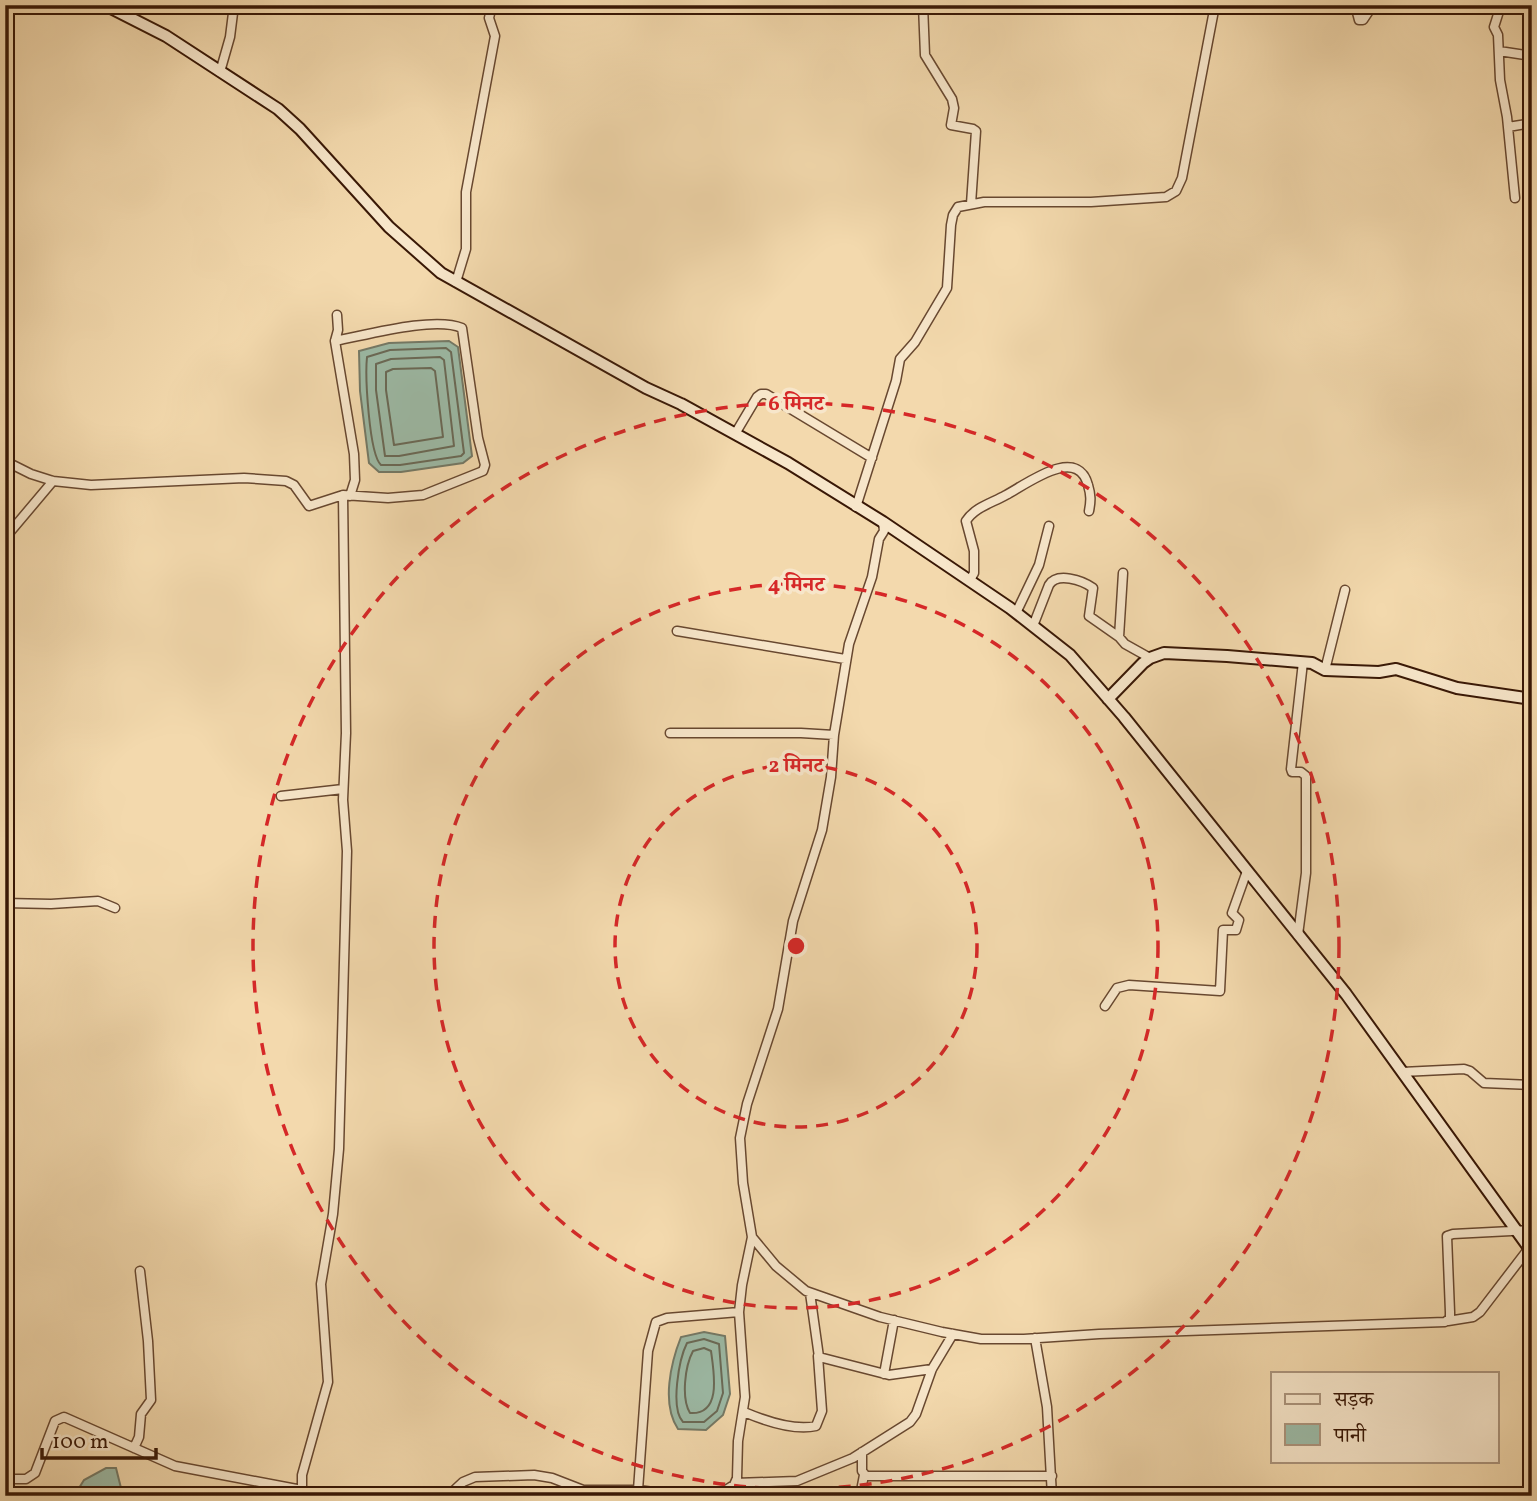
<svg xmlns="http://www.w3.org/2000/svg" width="1537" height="1501" font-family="Vollkorn,'Noto Serif Devanagari',serif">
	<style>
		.water { fill: #9cbaa6; stroke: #747966; stroke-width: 2 }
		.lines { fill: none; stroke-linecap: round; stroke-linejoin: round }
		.shore { stroke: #6a6956; stroke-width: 2 }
		.street-casing { stroke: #684830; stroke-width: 11 }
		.secondary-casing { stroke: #391806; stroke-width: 14 }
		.street { stroke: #f7e6ca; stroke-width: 8 }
		.secondary { stroke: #f7e6ca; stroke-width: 10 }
		.ring { fill: none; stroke: #d62828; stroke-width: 3.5; stroke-dasharray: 12 9 }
		.centre { fill: #d62828; stroke: #f7e6ca; stroke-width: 3.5 }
		.ring-label { font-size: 21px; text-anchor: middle; font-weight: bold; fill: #d62828; stroke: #f7e6ca; stroke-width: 7; stroke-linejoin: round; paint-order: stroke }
	</style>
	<rect width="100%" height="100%" fill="#f3d9ad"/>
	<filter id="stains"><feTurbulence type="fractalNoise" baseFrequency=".00286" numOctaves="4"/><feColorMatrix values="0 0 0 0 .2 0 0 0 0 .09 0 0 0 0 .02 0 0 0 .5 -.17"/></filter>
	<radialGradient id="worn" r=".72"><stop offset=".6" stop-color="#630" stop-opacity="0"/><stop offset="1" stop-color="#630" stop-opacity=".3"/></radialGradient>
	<path class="water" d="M449,341L458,347L472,456L463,463L401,472H379L369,463L360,391L359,351L389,343Z
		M704,1332L725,1336L730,1394L723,1415L706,1430L678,1429C661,1404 671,1362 681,1337Z
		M106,1468H116L123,1496H74L84,1480Z"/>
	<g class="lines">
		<path class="shore" d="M446,348L451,352L464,453L461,456L400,465H381C369,454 365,376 367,357L390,350Z
			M440,357L444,360L454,446L399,456H385L376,390V364L391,359Z
			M431,368L435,371L443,437L394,445L386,390V372L393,369Z
			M704,1339L719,1344L723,1393L717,1411L704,1422H683C670,1408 679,1359 687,1343Z
			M704,1348L711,1351C714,1373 722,1415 690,1413C681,1398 685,1366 693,1351Z"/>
		<defs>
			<path id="street" d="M923,5L925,55L952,99L954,108L951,125L973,129L976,131L971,204
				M1355,5L1359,20H1363L1373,5
				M1501,5L1494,27L1498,35L1500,80L1507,117L1515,198
				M1499,51L1532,56
				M220,72L230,37L234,5
				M1508,127L1532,123
				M456,282L466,249V192L495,36L489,18L492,5
				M337,315L338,330L335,341L354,454L355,480L350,496
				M735,434L757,397L761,394H766L872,458
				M5,461L31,474L53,481L91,485L244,478L286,481L294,485L309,506L343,495L388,498L423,495L483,471L485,465L478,438L462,328C434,316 367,335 335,341
				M856,507L896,381L900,359L915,342L947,288L951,225L953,215L958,207L984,202H1091L1166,197L1176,191L1182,178L1215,5
				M5,538L53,481
				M1123,573L1119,637L1125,644L1150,658
				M970,580L974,573V551L966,521C975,507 992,503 1006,495C1027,484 1077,445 1088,485C1091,495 1091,501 1089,511
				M1016,613L1039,565L1049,526
				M1033,626L1049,585C1057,572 1082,580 1093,588L1089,616L1119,637
				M677,631L845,659
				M1325,670L1345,590
				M670,733H801L834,735
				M281,796L343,789
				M5,903L51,904L98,901L115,908
				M1298,935L1306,873V776L1301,772H1292L1291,769L1303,662
				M1105,1006L1117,988L1129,985L1220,991L1223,930H1236L1239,920L1232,913L1247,871
				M1402,1072L1464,1069L1470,1071L1484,1083L1532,1085
				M752,1237L776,1266L806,1291L880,1317L942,1332L981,1339H1024L1099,1334L1445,1322L1450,1318V1312L1447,1236L1453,1234L1532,1230
				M810,1293L819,1357L889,1375L932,1369
				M1448,1321L1473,1317L1480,1312L1529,1248
				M1035,1338L1047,1407L1052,1496
				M884,1374L894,1320
				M744,1412C763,1420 795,1431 816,1426L822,1411L818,1356
				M134,1448L139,1437L141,1414L151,1400L148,1341L140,1271
				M862,1452V1471L866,1476H1052
				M5,1479H26L35,1473L55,1421L64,1417L175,1466L302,1490
				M735,1483L797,1481L853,1458L910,1422L916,1414L932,1369L953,1334
				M638,1490L648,1351L656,1322L667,1318L739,1312
				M302,1496V1475L328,1382L321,1284L333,1214L339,1149L347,851L343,800L346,733L343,495
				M448,1496L463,1482L475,1477L534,1475L552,1478L583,1490H638L685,1496
				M699,1496L726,1490L734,1485L737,1478L738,1441L745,1397L739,1312L742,1285L752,1237L743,1183L740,1138L747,1104L778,1009L793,921L822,830L831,777L834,735L849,644L872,577L879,539L884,531L883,522
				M860,1496L864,1475"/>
			<path id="secondary" d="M105,5L166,36L278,109L300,129L389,227L441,273L646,388L681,404L788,463L883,522L1010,608L1070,655L1124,717L1346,994L1532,1252
				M1108,699L1143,663L1150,658L1164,653L1227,656L1312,663L1325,670L1379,672L1396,669L1457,688L1532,699"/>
		</defs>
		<use href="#street" class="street-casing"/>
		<use href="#secondary" class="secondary-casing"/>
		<use href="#street" class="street"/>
		<use href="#secondary" class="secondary"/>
	</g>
	<g class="ring">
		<circle cx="796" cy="946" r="181"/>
		<circle cx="796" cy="946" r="362"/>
		<circle cx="796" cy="946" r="543"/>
	</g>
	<circle cx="796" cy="946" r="10" class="centre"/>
	<g class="ring-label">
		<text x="796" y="410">6 मिनट</text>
		<text x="796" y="591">4 मिनट</text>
		<text x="796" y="772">2 मिनट</text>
	</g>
	<rect width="1537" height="1501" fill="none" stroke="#f3d9ad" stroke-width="28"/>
	<rect x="7" y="7" width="1523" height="1487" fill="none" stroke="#391806" stroke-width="3.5"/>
	<rect x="14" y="14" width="1509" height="1473" fill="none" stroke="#391806" stroke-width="2"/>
	<rect x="1271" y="1372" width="228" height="91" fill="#f7e6ca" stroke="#ab947c" stroke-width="2"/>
	<rect x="1285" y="1394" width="35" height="10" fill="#f7e6ca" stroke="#ab947c" stroke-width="2"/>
	<text x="1334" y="1406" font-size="21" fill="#391806">सड़क</text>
	<rect x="1285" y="1424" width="35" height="21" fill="#9cbaa6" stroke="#ab947c" stroke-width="2"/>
	<text x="1334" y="1442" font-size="21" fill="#391806">पानी</text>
	<path d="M42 1448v10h114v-10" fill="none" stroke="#391806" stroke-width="3.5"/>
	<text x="52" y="1448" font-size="21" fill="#391806" stroke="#f7e6ca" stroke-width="5" paint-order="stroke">100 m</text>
	<rect width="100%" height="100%" filter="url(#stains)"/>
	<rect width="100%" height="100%" fill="url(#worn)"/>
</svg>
